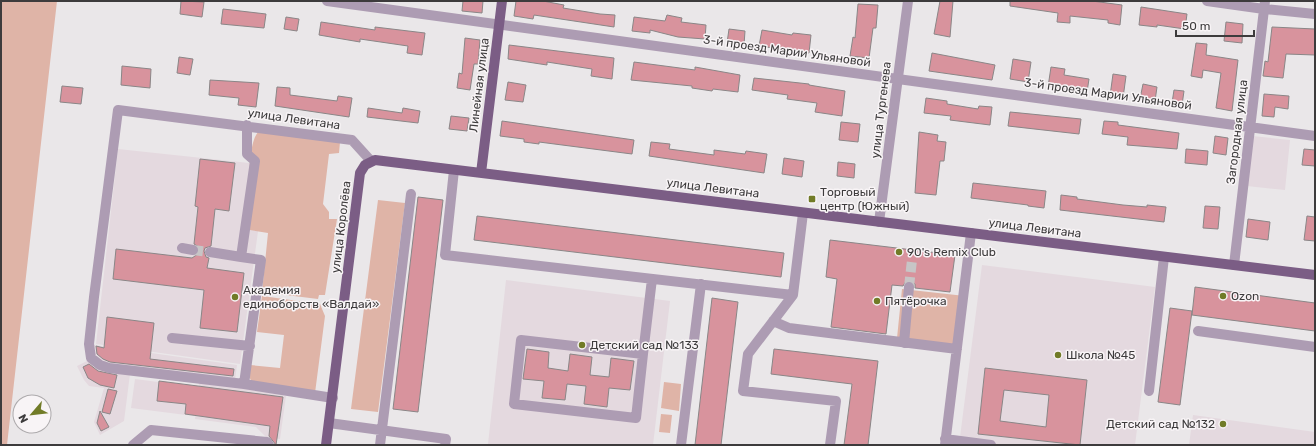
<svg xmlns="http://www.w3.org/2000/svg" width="1316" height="446" font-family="Rubik,sans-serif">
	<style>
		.built { fill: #e4d9df }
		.green { fill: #dfb4a7 }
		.building { fill: #d8939d; stroke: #8a8687; fill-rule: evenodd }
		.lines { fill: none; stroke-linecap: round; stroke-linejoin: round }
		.minor-tunnel { stroke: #c7c5c6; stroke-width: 10; stroke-dasharray: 10 5; stroke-linecap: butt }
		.minor { stroke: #ad9cb3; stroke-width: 10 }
		.major { stroke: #7b5d85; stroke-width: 10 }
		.poi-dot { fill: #717b27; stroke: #f8f4f6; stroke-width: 1.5 }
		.labels { text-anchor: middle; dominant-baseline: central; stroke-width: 3; stroke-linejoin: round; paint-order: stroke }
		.street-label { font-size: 12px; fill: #3d3b3c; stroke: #f8f4f6 }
		.poi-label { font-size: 12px; fill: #3d3b3c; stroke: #f8f4f6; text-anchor: start }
	</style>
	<rect width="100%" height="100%" fill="#eae7e9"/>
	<path class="built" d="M1252,136L1290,140L1285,190L1247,186Z
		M118,149L267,165L240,364L96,344Z
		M982,265L1155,287L1135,445H959Z
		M506,280L670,301L653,445L488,444Z
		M94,345L237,365L235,380L107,363L92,356Z
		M89,360L130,374L124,421L100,435L94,422L104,388L89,386L84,380L77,366Z
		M135,379L197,387L194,416L131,408Z
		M199,383L251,389L286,396L280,439L267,438L256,427L195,419Z
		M1193,415L1315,432V445H1189Z"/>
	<path class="green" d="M1,1H57L7,445H1Z
		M259,131L340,142L339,153L329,154L323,204L329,212V219H337L325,295H319L318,299L262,292L268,233L250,230C250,209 245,144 259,131Z
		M378,200L405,203L378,412L351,409Z
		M902,289L965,296L959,345L897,338Z
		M262,296L320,304L325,316L315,393L252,383L249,376L250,365L280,368L284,335L257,332Z
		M664,382L681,384L679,411L661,408Z
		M661,414L672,415L670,433L659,432Z"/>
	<path class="building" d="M181,1L204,2L202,17L180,14Z
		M463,1H483L482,13L462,11Z
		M516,1H543L564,5L563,8L600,14L615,15L614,27L534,15L533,19L514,16Z
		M940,1H953L950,37L934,34Z
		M1010,1H1092L1122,5L1120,25L1108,23V20L1070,16V23L1057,22L1058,13L1010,6Z
		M858,4L878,5L876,28H873L869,58L850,56L853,37L855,38Z
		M1141,7L1187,14L1185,29L1157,25V27L1139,25Z
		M223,9L266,14L264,28L221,24Z
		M667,15L682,18L681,22L706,25L705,39L678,37L650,30V33L632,31L634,17L665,21Z
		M286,17L299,19L297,31L284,29Z
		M321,22L375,30V27L425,33L422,55L407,53L408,46L360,39V42L319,35Z
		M1226,22L1243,24L1242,43L1224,41Z
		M1272,27L1315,29V55L1286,54L1283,78L1263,76L1265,61L1268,62Z
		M729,29L745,31L744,45L727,43Z
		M762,30L792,35L793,33L811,35L809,53L759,46Z
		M465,38L480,40L478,64H474L470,90L457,88L459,73L462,74Z
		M1196,43L1207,44L1206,55L1238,60L1232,111L1216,108L1221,73L1203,70L1202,78L1191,76Z
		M509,45L614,58L612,79L591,76L592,69L547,62V65L508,59Z
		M932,53L995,65L992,80L929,71Z
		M179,57L193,59L190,75L177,73Z
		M1013,59L1031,62L1028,82L1010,79Z
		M634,62L695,70V67L740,75L738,92L713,89L712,91L692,88V86L631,80Z
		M122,66L151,69L150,88L121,85Z
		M1051,67L1065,69L1064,75L1089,79L1087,92L1048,87Z
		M1113,74L1126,76L1123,98L1110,96Z
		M754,78L809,84V85L845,91L842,116L815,112L817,103L787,99L788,95L752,90Z
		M210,80L259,83L256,107L238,105L239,98L209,95Z
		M508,82L526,85L523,102L505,100Z
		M1143,84L1157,87L1155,101L1140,99Z
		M62,86L83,88L81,104L60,102Z
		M277,87L290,88V95L337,101L338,96L352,98L349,117L275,106Z
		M1174,90L1184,91L1182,105L1172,103Z
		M1264,94L1289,96L1288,109L1275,107L1274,117L1262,116Z
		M926,98L947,101V104L978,109L979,106L992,107L990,125L950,120L951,116L924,113Z
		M368,108L402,113L403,108L420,111L418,123L367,117Z
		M1010,112L1081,119L1079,134L1008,126Z
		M451,116L469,118L467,131L449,129Z
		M502,121L634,140L632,154L539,142V144L524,142V139L500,136Z
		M1104,121L1118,122V125L1179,133L1177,149L1127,145L1128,137L1102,134Z
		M841,122L860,124L858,142L839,140Z
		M919,132L938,135L937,141L946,142L944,161H940L936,195L915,193Z
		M1215,136L1228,138L1226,155L1213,153Z
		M651,142L670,144L669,149L714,155V150L745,154L746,151L767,154L764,173L649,156Z
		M1186,149L1208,151L1207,165L1185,163Z
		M1304,149L1315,150V166L1302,165Z
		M784,158L804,161L802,177L782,174Z
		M200,159L235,163L229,211L215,209L211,246L205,248L204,251L206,257L209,258L207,268L244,273L237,332L200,328L204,290L113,279L116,249L192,258L198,254L199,247L194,244L198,207L195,206Z
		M838,162L855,164L854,178L837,176Z
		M973,183L1046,191L1044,208L1028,206V205L971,198Z
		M1061,195L1077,197V199L1123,205L1147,207V205L1166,207L1164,222L1060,210Z
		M418,197L443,200L418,412L393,409Z
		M1205,206L1220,207L1218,229L1203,228Z
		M477,216L784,253L781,277L474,240Z
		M1307,216L1315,217V241L1304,240Z
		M1248,219L1270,222L1268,240L1246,237Z
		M830,240L955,255L950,292L915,288V284L910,281H906L903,286L892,285L886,334L831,327L837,279L826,277Z
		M1195,287L1315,303V331L1192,315Z
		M712,298L738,302L721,445H695Z
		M1170,308L1192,311L1180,405L1158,402Z
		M107,317L154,323L150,359L234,369L233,376L110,362L103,359L97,354L96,346L104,348Z
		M527,349L549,352L548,368L568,371L570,354L592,357L590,375L609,377L611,358L634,361L630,390L609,388L607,407L584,404L586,386L567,384L565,400L542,398L544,381L523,379Z
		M774,349L878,361L868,445H844L852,384L771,374Z
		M89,364L98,371L117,375L114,388L100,385L88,378L83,367Z
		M985,368L1087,380L1080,445L978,434ZM1004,390L1049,395L1046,427L1000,421Z
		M159,381L283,397L276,445L269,436L270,426L185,414L186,404L157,401Z
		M108,389L117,391L110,414L102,412Z
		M100,411L109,427L101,431L97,423Z"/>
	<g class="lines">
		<path class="minor-tunnel" d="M193,250L210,252
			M909,287L912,260"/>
		<path class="minor" d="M327,1L1315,136
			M1207,1L1264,9L1315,14
			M454,170L445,255L793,295
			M803,213L793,295L748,354L743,391L836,401L830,445
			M879,222L908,1
			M182,248L193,250
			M210,252L241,257
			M1234,265L1265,1
			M773,321L789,328L957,349
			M1198,331L1315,347
			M172,338L250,346
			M904,343L909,287
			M643,354L636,418L514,404L521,340L643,354L652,279
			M244,384L261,260L241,257L255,161L247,154V125
			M1149,391L1164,257
			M333,398L244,384L109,368L100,365L91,358L89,344L94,297L118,110L352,140L371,161
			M329,423L446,439L445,445
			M945,439L991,445
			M133,445L151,430L267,442L269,445
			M380,445L411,194
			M681,445L701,284
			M945,445L971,233"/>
		<path class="major" d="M481,173L502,1
			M326,445L360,173L365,165L375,160L1315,275"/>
	</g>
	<g class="poi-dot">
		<rect x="808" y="195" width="8" height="8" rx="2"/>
		<circle cx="899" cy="252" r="4"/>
		<circle cx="1223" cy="296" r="4"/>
		<circle cx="235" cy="297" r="4"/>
		<circle cx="877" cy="301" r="4"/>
		<circle cx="582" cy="345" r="4"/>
		<circle cx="1058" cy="355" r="4"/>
		<circle cx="1223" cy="424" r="4"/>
	</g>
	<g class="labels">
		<g class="street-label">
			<text transform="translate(787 51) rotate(8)">3-й проезд Марии Ульяновой</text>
			<text transform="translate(479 85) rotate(-83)">Линейная улица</text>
			<text transform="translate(1108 94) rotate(8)">3-й проезд Марии Ульяновой</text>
			<text transform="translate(881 110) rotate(-83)">улица Тургенева</text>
			<text transform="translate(294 119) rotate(8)">улица Левитана</text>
			<text transform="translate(1237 132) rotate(-83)">Загородная улица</text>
			<text transform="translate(713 188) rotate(7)">улица Левитана</text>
			<text transform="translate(341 227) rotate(-83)">улица Королёва</text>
			<text transform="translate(1035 228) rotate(7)">улица Левитана</text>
		</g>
		<g class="poi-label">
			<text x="820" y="192">Торговый<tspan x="820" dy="14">центр (Южный)</tspan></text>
			<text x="907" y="252">90's Remix Club</text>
			<text x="243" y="290">Академия<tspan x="243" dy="14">единоборств «Валдай»</tspan></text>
			<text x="1231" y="296">Ozon</text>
			<text x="885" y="301">Пятёрочка</text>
			<text x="590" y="345">Детский сад №133</text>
			<text x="1066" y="355">Школа №45</text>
			<text x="1215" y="424" text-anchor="end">Детский сад №132</text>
		</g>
	</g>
	<rect width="1316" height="446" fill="none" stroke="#3d3b3c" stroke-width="4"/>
	<g transform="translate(32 414) rotate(242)"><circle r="19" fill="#f8f4f6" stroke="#adaaac"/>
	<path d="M0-3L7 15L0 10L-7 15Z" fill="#717b27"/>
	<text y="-6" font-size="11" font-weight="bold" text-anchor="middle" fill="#3d3b3c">N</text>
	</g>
	<path d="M1176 30v6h78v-6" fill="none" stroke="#3d3b3c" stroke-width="2"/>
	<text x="1182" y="30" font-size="12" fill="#3d3b3c" stroke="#f8f4f6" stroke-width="3" paint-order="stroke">50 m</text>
</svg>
